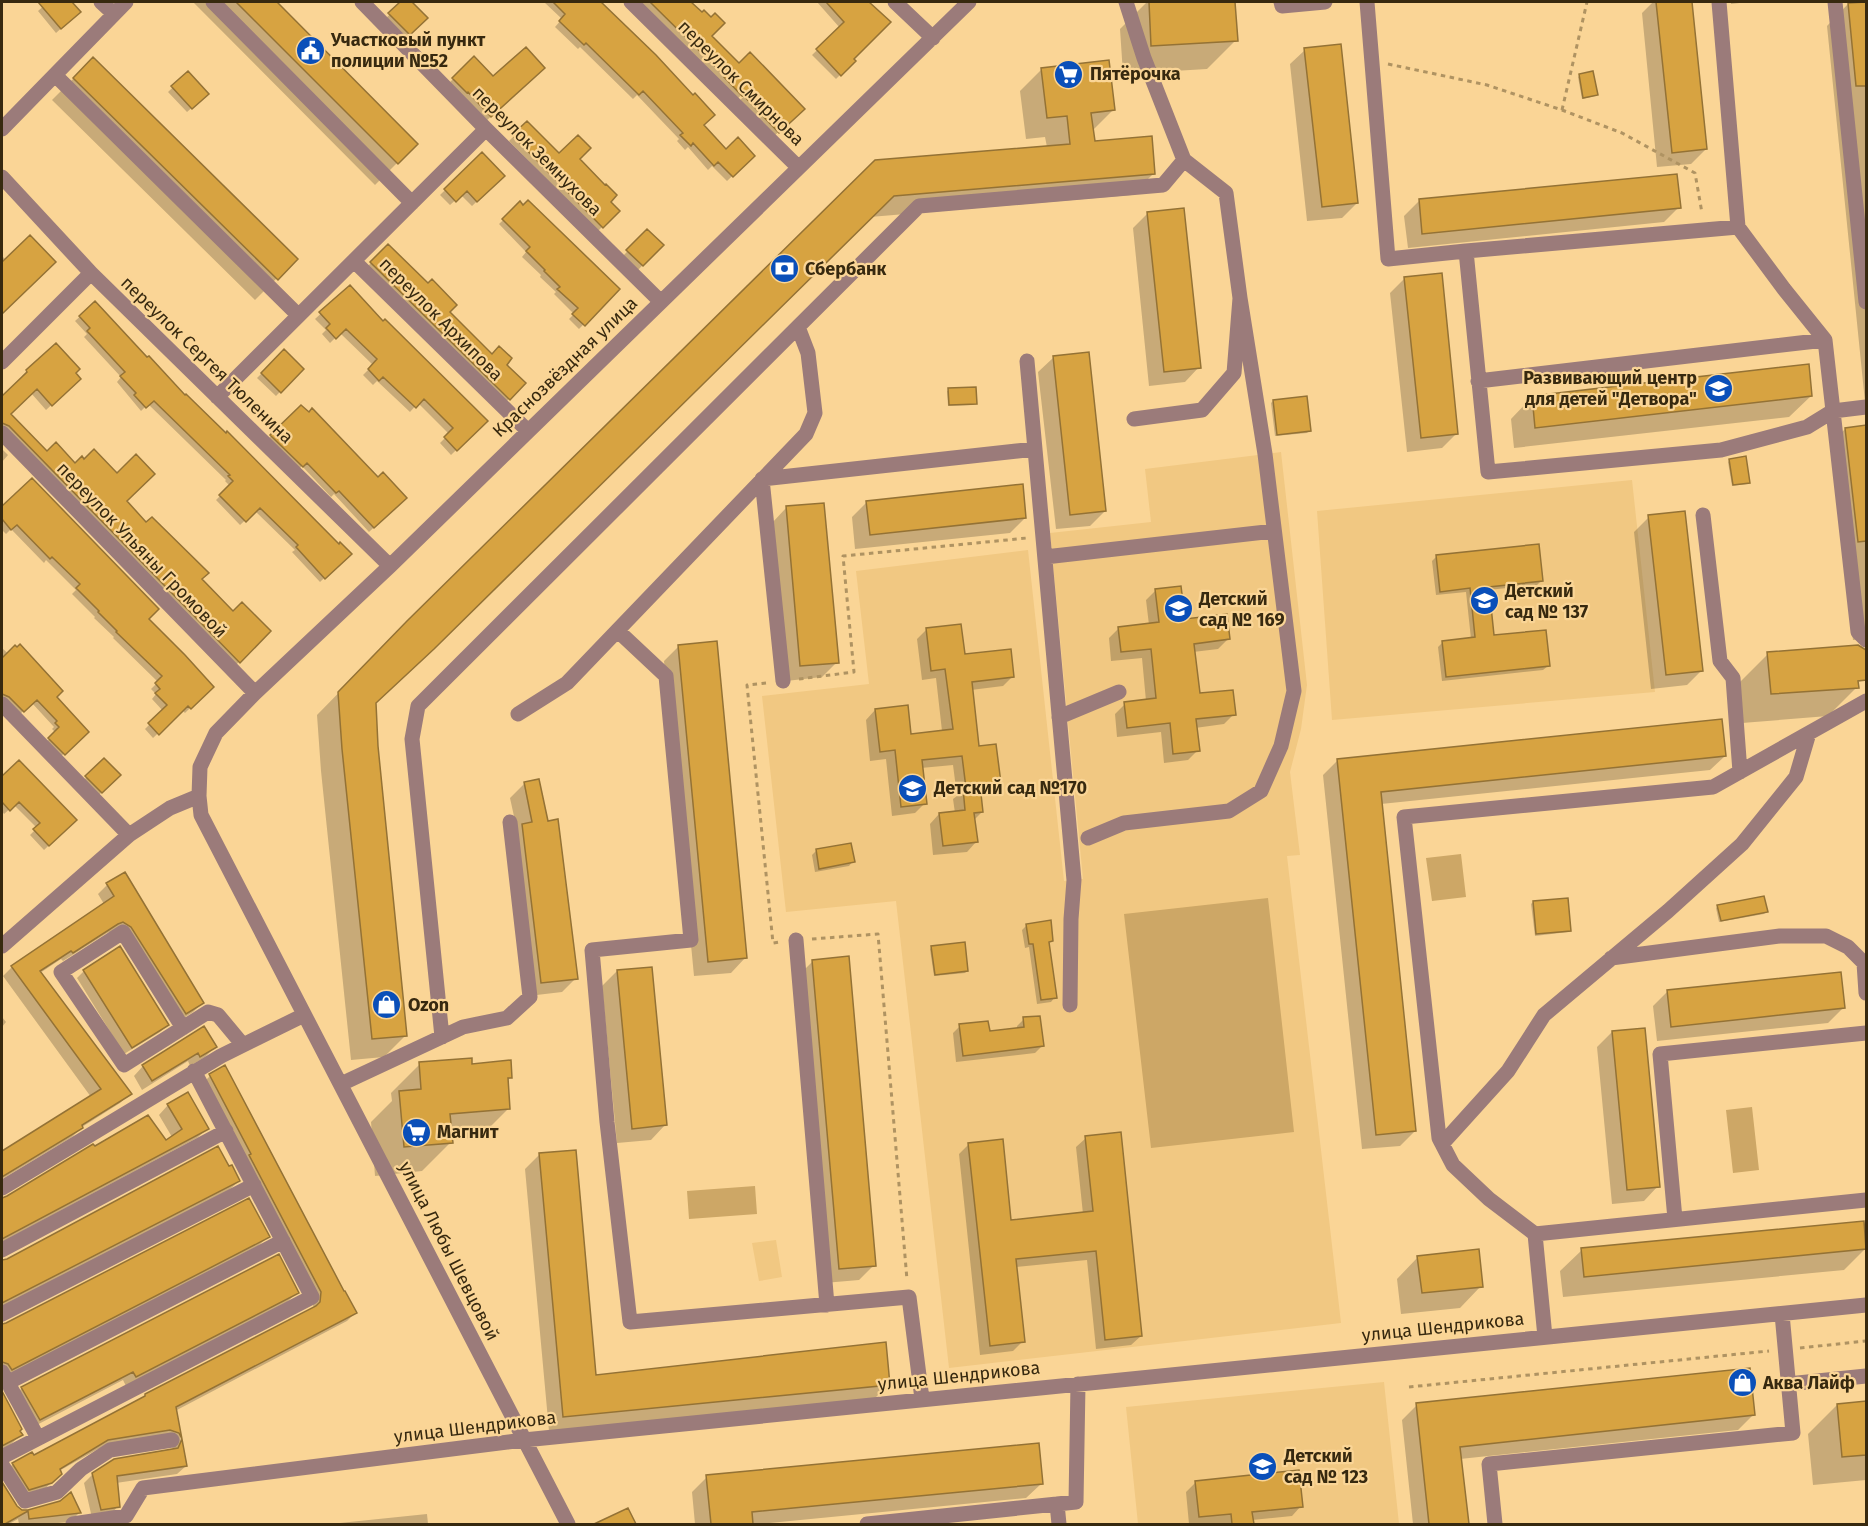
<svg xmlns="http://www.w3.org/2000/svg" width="1868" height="1526" font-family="'Fira Sans',sans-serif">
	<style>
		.built { fill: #f1c882 }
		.green { fill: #cda766 }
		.shadow { fill: #0003 }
		.building { fill: #d7a341; stroke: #947235; stroke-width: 1.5 }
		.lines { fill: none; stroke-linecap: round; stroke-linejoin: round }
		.path { stroke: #af9362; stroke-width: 3; stroke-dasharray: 4.5 4.5; stroke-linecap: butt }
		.minor { stroke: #9b7b7a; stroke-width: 15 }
		.labels { text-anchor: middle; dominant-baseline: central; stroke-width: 4.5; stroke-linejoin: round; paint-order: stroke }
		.poi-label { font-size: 18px; font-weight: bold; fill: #37290f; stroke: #fad596; text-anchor: start }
		.street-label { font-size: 18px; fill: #37290f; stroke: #fad596 }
	</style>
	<rect width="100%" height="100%" fill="#fad596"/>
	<path class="built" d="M1281,452L1307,685L1301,729L1290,772L1300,855L1287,856L1341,1323L949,1368L896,901L786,912L762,696L869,684L856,571L1028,550L1064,881L1083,879L1050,533L1151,522L1145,469Z
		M1632,480L1655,692L1332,720L1317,511Z
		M776,1240L782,1277L759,1281L752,1243Z
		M1384,1382L1399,1524H1138L1126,1407Z"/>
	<path class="green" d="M1461,854L1466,897L1432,901L1426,858Z
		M1268,898L1294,1132L1151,1148L1124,914Z
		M1752,1107L1759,1170L1733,1173L1726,1110Z
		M755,1186L757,1214L689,1219L687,1191Z"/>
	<path class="shadow" d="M48,2H70L79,12L56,33L38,11Z
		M193,2H275L416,144L375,185Z
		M403,2H410L426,18L405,39L385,19Z
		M544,2H599L655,56L702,125L726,151L753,156L727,181L712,166L708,170L688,147L685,150L677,141L679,139L637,95L633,99L580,47L578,49L555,27L562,19Z
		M639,2H689L702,14L710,36L739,65L803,109L773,137L739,101L750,91L748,89L736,100Z
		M817,2H867L889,23L852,59L854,61L836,79L812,55L840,28Z
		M1147,2H1234L1236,40L1207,69L1123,74L1120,29Z
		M1653,2H1691L1706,149L1691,164L1657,167L1642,13Z
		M1731,2H1748L1731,4Z
		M1866,2V402H1865L1827,26L1848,4Z
		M1305,50L1357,203L1342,218L1307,221L1290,64Z
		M93,59L296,259L255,300L52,100Z
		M474,59L493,79L543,68L486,121L449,83Z
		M1042,69L1113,110L1092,131L1093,143L1153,174L1132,195L870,217L374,704L376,746L406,1035L384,1057L351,1060L321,771L317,715L408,622L875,162L1047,147L1045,137L1026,139L1020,91Z
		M188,73L207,94L187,112L168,92Z
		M1580,75L1596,94L1595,96L1582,99L1578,77Z
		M527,123L559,156L578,159L609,202L618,211L598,231L509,141Z
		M482,154L503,176L472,206L461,195L450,205L440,195Z
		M1419,201L1679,207L1664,222L1408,248L1404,216Z
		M520,204L618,289L579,329L569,319L574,314L554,294L556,292L540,277L541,275L522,257L526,252L499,224Z
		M1148,213L1199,367L1185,382L1149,386L1133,228Z
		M647,231L662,245L638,270L623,256Z
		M388,246L428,286L448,312L492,356L505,365L524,383L505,403L366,268Z
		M2,256L6,260L54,262L2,314Z
		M1405,278L1457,433L1442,448L1407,452L1390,293Z
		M350,287L383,323L486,421L451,455L440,443L449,434L418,403L410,412L377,381L373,385L363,375L373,365L340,333L330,343L322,334L326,330L315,319Z
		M95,303L185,397L339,546L349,554L320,582L292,552L295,550L255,511L240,525L216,500L230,486L225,481L226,480L148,404L141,411L117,382L121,377L84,337L87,334L75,321Z
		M56,345L79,379L46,410L31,393L9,414L47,453L75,465L125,501L233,613L269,631L234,667L2,430V398L23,377L22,376L27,371Z
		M284,351L302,369L276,396L257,378Z
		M1053,358L1105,511L1090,526L1056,529L1038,372Z
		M949,390L975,403L973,405L948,406L947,391Z
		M1811,396L1789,417L1514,448L1511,419L1532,397Z
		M1273,401L1309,431L1307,433L1275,436L1271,403Z
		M301,407L378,479L405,498L369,532L334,494L331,497L302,466L298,470L267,440Z
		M1866,427V639L1853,640L1831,444L1845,429Z
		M2,449L8,455L2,462Z
		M1730,460L1748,482L1747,484L1732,486L1728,462Z
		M32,480L147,619L211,687L185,713L182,710L153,738L145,729L163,711L152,699L156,694L151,689L158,682L113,638L114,637L94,618L95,617L72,594L76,590L46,560L44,563L11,529L6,534L2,530V508Z
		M867,502L1025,518L1010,533L855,549L852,517Z
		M786,508L837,662L822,677L786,681L772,523Z
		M1649,517L1702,670L1687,685L1651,689L1634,532Z
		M1436,557L1542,580L1537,585L1488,590L1493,637L1548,666L1543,670L1442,681L1438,647L1443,642L1471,639L1466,592L1436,595L1432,561Z
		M1156,590L1184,620L1228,639L1218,649L1193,652L1198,695L1234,714L1224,724L1195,728L1198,750L1188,760L1164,763L1161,732L1117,737L1115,714L1125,704L1146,701L1142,658L1111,661L1109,638L1119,628L1149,625L1146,600Z
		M927,629L964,656L1013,676L1003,686L971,690L978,747L999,782L989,792L980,793L982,812L974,820L976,842L967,852L933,855L930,824L939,814L955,813L953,799L957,796L953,765L921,768L925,803L915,813L892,816L886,759L870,761L866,720L875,710L910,735L942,731L936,678L922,680L917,639Z
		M679,646L745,958L731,973L694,976L664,661Z
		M2,648L55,697L87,732L59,758L45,743L56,733L52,729L54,727L32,703L18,716L2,700Z
		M1768,654L1857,687L1828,716L1742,723L1739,683Z
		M1725,756L1710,770L1381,804L1415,1131L1400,1146L1362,1149L1323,775L1338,760Z
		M104,760L119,775L97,797L82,782Z
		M19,762L75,820L44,850L30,835L37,828L14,805L4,814L2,811V778Z
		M524,784L576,978L562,992L528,996L517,830L510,798Z
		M816,851L853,861L849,866L815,872L812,855Z
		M107,885L202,1003L193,1012L176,1023L113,931L107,933L63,961L61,959L40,973L130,1094L120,1103L82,1127L72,1137L2,1179V1152L91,1097L3,976L12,967L104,904L98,894Z
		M1533,902L1569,931L1568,932L1535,936L1531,904Z
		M1718,906L1766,912L1764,914L1719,922L1716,908Z
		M1027,925L1052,940L1048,944L1055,997L1051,1002L1037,1004L1029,947L1025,948L1022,930Z
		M932,947L967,971L965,973L934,976L930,949Z
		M813,961L874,1265L859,1280L824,1283L798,976Z
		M84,971L168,1025L160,1032L124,1054L77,978Z
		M617,971L665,1125L651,1140L617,1143L602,986Z
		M1668,991L1843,1008L1828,1023L1657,1041L1653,1006Z
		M2,1017L6,1022L2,1027Z
		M1024,1019L1042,1046L1035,1053L956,1062L953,1033L960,1026L988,1033L1017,1029V1026Z
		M1612,1032L1658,1186L1644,1201L1612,1204L1597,1047Z
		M215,1047L205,1057L190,1066L188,1061L142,1090L134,1076L143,1066Z
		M420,1064L471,1065L511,1077L507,1081L509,1108L480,1137L451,1140V1142L422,1171L375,1176L371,1122L392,1101L391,1093Z
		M210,1076L355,1313L347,1321L175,1411L186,1466L177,1474L116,1483L119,1505L111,1514L92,1518L84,1483L93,1474L173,1450L171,1442L161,1438L98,1449L59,1471L60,1473L42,1492L20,1498L4,1473L13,1464L33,1457L314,1308L312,1302L202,1084Z
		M168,1105L207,1129L197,1138L2,1242V1198H7L166,1142L172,1137L159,1115Z
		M1086,1138L1141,1336L1131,1345L1096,1349L1087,1260L1015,1267L1023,1341L1013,1351L980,1355L959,1154L969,1144L1010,1222L1083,1214L1076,1147Z
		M540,1154L595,1376L889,1384L874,1399L549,1431L525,1169Z
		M229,1168L239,1181L229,1190L2,1307V1260H7Z
		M268,1237L258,1246L2,1378V1324H7Z
		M1865,1249L1844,1270L1563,1297L1560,1271L1582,1250Z
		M1418,1257L1481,1286L1460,1308L1401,1314L1397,1279Z
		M297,1293L287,1302L126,1386L123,1380L29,1429L12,1398L22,1388Z
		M2,1395L20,1429L18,1431L21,1435L11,1444L2,1450Z
		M1866,1402V1480L1813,1485L1808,1434L1837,1405Z
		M1417,1405L1753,1415L1738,1430L1460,1459L1467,1524H1413L1402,1420Z
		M707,1477L1041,1484L1026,1498L759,1524H695L692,1492Z
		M1196,1482L1301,1506L1292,1516L1252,1520V1524H1222V1523L1189,1524L1186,1492Z
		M2,1485L16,1507L20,1511L28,1512L60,1503L79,1513L70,1522L46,1524H19L18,1519L9,1524H2Z
		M427,1514L428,1524H330Z"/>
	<path class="building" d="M38,2H72L81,12L61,29Z
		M236,2H277L418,144L398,164Z
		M400,2H412L428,18L410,35L388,13Z
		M553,2H601L656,55L693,95L695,93L715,115L704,125L726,149L738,137L755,156L733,177L718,162L714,166L693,143L691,146L680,135L683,133L643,91L639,95L586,43L584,45L559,21L565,14Z
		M650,2H691L702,12L704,10L711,17L715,13L725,23L712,36L739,63L750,52L805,109L779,133L743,95L742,96L724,77L725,76Z
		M826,2H869L891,22L854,59L856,61L841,76L816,49L844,22Z
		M1149,2H1235L1238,41L1151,46Z
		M1656,2H1692L1707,149L1672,153Z
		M1866,2V86H1856L1848,3Z
		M1341,44L1358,203L1322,207L1304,48Z
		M526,47L545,68L491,117L468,92L467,93L452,78L474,56L493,76Z
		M93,57L298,259L278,280L73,78Z
		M1109,60L1115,110L1091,113L1095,141L1152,136L1155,174L894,196L434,649L376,703L378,746L407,1036L372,1039L342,749L338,692L407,621L875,160L1070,144L1067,116L1047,118L1041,68Z
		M188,71L209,94L192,109L171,86Z
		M1593,71L1598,95L1583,98L1579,74Z
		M527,121L559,153L578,135L591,148L580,159L605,185L606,184L617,195L611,202L620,211L603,228L512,135Z
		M482,152L505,176L477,202L467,191L456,202L444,189Z
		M1677,174L1681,208L1422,234L1419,199Z
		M528,200L620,289L585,326L572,314L578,308L557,289L560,287L544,271L545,270L526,251L530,247L502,219L520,201L523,205Z
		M1184,208L1201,368L1164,372L1147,212Z
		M647,229L664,245L643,266L626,250Z
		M30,235L56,262L2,314V262Z
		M388,244L428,283L432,279L457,305L450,312L492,354L499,346L512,358L507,365L526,383L510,400L370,262Z
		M1442,273L1458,434L1421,438L1404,277Z
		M350,285L383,321L385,319L488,421L457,451L444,437L453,428L424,399L416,408L383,377L379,381L368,369L377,359L346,329L336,339L326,328L330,324L319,312Z
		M95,301L147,357L149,356L185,395L186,394L226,433L227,431L339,544L340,542L352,554L325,579L296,547L298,545L260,508L246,522L219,495L233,481L228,476L230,475L154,401L146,408L134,395L136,393L120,376L125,372L87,331L90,328L79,316Z
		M56,343L80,369L76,373L81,379L52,406L37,389L11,414L47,451L56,442L75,463L82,456L84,459L94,449L117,473L136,454L155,474L127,501L146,522L152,517L209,573L202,579L233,611L242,602L271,631L240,663L9,426L2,423V396L27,372L26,370Z
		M284,349L304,369L281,393L261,373Z
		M1089,352L1106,511L1070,515L1053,356Z
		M1809,364L1812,396L1535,428L1532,396Z
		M976,387L977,404L949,405L948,388Z
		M1307,396L1311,431L1277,435L1273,400Z
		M301,405L309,412L312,408L378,477L383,472L407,498L374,528L339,491L336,493L307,463L303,467L270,435Z
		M1866,425V541L1858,542L1845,428Z
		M1746,456L1750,483L1733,485L1729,459Z
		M32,478L159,609L149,619L185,655L214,687L191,709L188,706L159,735L148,723L167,705L155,693L160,689L155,683L162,676L116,632L117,631L98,612L99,611L76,588L80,584L52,557L50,559L17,525L11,530L2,519V506Z
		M1023,484L1026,518L870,535L866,501Z
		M824,503L839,663L800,666L786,506Z
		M1685,511L1703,671L1666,675L1648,515Z
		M1539,544L1543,581L1489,587L1494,635L1546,630L1550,666L1446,677L1442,641L1475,637L1470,588L1440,592L1436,555Z
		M1181,586L1185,619L1227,614L1230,639L1194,644L1200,693L1233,690L1236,715L1196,719L1200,751L1173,754L1170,723L1127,728L1124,702L1156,698L1151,649L1121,652L1118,627L1159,622L1155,589Z
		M961,624L965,654L1011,649L1014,677L972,682L979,746L996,744L1001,783L980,785L983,812L974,813L978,842L943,846L939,813L965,810L963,788H966L962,756L922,760L927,804L901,807L895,750L880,752L875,709L908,705L911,734L953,729L945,669L931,671L926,628Z
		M717,641L747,958L708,962L678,645Z
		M20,644L63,691L57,697L89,732L65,755L48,738L59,727L55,723L57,721L37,700L24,712L9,697L2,694V658L15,645L17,647Z
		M1858,645L1866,650V680L1858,681L1859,688L1771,694L1767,652Z
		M1722,719L1726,756L1381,792L1416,1131L1376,1135L1337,759Z
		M104,758L121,775L102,793L85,776Z
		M19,760L77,820L49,846L33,829L40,823L19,802L10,811L2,802V776Z
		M539,779L548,821L558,819L578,979L541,983L522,824L532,822L524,782Z
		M851,843L855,862L819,869L816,849Z
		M125,872L204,1003L186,1014L131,927L123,922L118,924L73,953L71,951L40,971L132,1094L82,1125L83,1128L2,1177V1151L101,1089L11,966L114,896L106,883Z
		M1764,896L1768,912L1721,921L1717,905Z
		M1568,898L1571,931L1536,934L1533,901Z
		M1051,920L1053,941L1049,942L1057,998L1041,1000L1033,944H1029L1026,924Z
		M965,942L968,971L935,975L931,946Z
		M120,946L169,1025L132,1048L83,970Z
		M849,956L876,1266L839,1269L812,960Z
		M652,967L667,1125L632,1129L617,970Z
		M1841,972L1845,1008L1671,1027L1667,990Z
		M1040,1016L1044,1046L963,1056L959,1024L988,1021L990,1031L1024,1027L1023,1017Z
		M204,1026L217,1047L200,1057L198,1053L152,1081L142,1065Z
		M1645,1028L1660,1187L1627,1190L1612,1031Z
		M472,1058V1064L511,1060L512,1078H508L510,1109L450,1114L453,1143L404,1147L399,1091L421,1089L419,1062Z
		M225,1065L344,1291H345L357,1313L176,1407L187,1466L117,1476L120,1507L101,1510L92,1473L114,1459L178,1448L182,1439L179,1433L170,1430L108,1440L60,1469L62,1474L52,1483L29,1490L12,1463L32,1452L34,1455L145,1396V1394L316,1306L320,1302L321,1292L249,1155L251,1154L209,1074Z
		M188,1092L209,1129L2,1239V1198L7,1196L93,1144L95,1146L148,1115L166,1140L182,1129L167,1104Z
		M1121,1132L1142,1336L1105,1340L1096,1251L1016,1259L1025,1342L990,1346L968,1143L1003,1139L1011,1220L1093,1211L1085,1136Z
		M218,1146L229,1166L232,1165L240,1181L2,1303V1260L7,1259Z
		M576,1150L596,1375L886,1342L890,1385L563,1417L539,1153Z
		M249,1198L270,1237L12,1370L8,1364L2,1362V1324L6,1323Z
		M1864,1221L1866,1249L1584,1277L1581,1248Z
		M1479,1249L1483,1287L1422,1293L1417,1256Z
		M279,1254L299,1293L136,1377L133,1372L40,1420L21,1387Z
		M1750,1368L1755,1415L1460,1447L1469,1524H1429L1416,1403Z
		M2,1391L22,1429L20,1431L23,1435L2,1446Z
		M1866,1401V1455L1842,1457L1837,1404Z
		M1039,1443L1043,1484L752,1512L753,1524H711L706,1475Z
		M1299,1470L1303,1507L1252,1512L1254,1524H1232L1231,1514L1199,1517L1195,1481Z
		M2,1482L17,1506L22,1510H28L60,1501L71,1492L81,1513L29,1519L28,1511L5,1524H2Z
		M628,1508L636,1524H594Z"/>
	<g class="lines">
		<path class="path" d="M1388,64L1487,85L1562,110L1622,133L1695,173L1702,213
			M1562,110L1587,2
			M799,679L854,672L843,556L1027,538
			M766,683L747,685L773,943L779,942
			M812,939L878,934L907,1280
			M1800,1348L1866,1341
			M1409,1387L1769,1351"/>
		<path class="minor" d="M101,2L114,14
			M213,2L412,203
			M362,2L486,129L660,301
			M631,2L798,167
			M895,2L933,38
			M1126,2L1144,58L1184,160L1226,193L1240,298L1234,373L1202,410L1134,419
			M1281,2L1282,6L1325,2
			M1367,2L1388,259L1466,251
			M1719,2L1738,227L1784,289L1825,340L1833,411L1866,407
			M1835,2L1866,302
			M55,75L298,315
			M2,129L126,2
			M2,177L91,273L390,566
			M1738,227L1466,251L1488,472L1721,450L1807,427L1833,411L1858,632L1866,640
			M354,261L527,430
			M1027,361L1074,880L1071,919L1070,1005
			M2,362L91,273
			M1478,381L1825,340
			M217,397L486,129
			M2,433L255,693
			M1703,515L1720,661L1733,678L1740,772
			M1045,557L1274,531
			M618,631L666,676L691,940L592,950L607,1122L630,1322L909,1297L922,1399
			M783,681L762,479L1035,449
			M2,704L129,835
			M518,714L567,683L806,434L815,413L808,353L798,327
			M1059,717L1119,692
			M1088,838L1124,823L1229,811L1261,791L1281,746L1294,691L1265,454L1240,298
			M796,940L827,1305
			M2,946L129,835L170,808L199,796
			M1611,958L1780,936H1826L1848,947L1864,963L1866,993
			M183,1028L123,932L61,972L124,1065L208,1012L218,1015L243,1045
			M442,1037L412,739L418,706L919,206L1163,185L1184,160
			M341,1084L463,1027L507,1018L530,997L510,822
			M1442,1144L1508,1071L1544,1015L1668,911L1742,844L1796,777L1809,733
			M2,1188L221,1056L304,1015
			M1675,1219L1660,1054L1866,1033
			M1535,1234L1489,1199L1453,1165L1439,1138L1404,817L1713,787L1866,701
			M2,1250L226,1131
			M2,1314L254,1185
			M1545,1337L1535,1234L1866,1200
			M2,1372L38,1438
			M7,1383L283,1241
			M1788,1384L1866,1376
			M2,1457L312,1297L194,1071
			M2,1465L25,1501L57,1492L81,1469L110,1450L172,1440
			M1057,1504L1059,1524
			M73,1524L126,1516L143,1488L524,1440L1866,1305
			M568,1524L201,815L199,796L200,767L216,733L255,693L390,566L969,2
			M867,1524L1076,1502L1078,1384
			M1495,1524L1489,1464L1793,1433L1782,1314"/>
	</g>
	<defs>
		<symbol id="civic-disc" viewBox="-11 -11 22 22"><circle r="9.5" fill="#0a4fb9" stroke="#fad596"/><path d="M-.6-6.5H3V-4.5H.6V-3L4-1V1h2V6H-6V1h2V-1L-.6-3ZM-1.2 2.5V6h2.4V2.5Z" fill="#fff"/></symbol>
		<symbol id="supermarket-disc" viewBox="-11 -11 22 22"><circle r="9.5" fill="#0a4fb9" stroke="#fad596"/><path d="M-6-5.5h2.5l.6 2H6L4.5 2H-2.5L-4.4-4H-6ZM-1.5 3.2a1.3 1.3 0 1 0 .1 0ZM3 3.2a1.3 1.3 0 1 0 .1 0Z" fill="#fff"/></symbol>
		<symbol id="bank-disc" viewBox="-11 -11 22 22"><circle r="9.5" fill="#0a4fb9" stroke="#fad596"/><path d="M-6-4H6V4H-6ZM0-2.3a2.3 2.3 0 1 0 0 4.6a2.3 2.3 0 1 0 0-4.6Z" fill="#fff"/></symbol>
		<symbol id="school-disc" viewBox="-11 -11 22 22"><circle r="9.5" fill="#0a4fb9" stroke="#fad596"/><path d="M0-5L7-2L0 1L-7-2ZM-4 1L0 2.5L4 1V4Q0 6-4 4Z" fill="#fff"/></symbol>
		<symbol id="shop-disc" viewBox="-11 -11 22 22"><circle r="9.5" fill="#0a4fb9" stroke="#fad596"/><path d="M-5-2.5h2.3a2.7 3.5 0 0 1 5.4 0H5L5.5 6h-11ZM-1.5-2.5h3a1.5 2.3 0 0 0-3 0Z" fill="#fff"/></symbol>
	</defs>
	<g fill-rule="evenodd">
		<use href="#civic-disc" x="294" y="34" width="33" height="33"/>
		<use href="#supermarket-disc" x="1052" y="58" width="33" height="33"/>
		<use href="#bank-disc" x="768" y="252" width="33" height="33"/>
		<use href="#school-disc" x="1702" y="372" width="33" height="33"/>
		<use href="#school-disc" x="1468" y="584" width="33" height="33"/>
		<use href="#school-disc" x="1162" y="592" width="33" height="33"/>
		<use href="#school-disc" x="896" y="772" width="33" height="33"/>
		<use href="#shop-disc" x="370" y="988" width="33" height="33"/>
		<use href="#supermarket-disc" x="400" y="1116" width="33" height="33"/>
		<use href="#shop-disc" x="1726" y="1366" width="33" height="33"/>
		<use href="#school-disc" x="1246" y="1450" width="33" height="33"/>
	</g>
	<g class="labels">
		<g class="poi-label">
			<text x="331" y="40">Участковый пункт<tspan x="331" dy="21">полиции №52</tspan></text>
			<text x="1090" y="74">Пятёрочка</text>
			<text x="805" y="269">Сбербанк</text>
			<text x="1697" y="378" text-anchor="end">Развивающий центр<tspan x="1697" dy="21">для детей "Детвора"</tspan></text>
			<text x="1505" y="591">Детский<tspan x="1505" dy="21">сад № 137</tspan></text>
			<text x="1199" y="599">Детский<tspan x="1199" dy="21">сад № 169</tspan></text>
			<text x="934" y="788">Детский сад №170</text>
			<text x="408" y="1005">Ozon</text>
			<text x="437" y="1132">Магнит</text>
			<text x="1763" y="1383">Аква Лайф</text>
			<text x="1284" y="1456">Детский<tspan x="1284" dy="21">сад № 123</tspan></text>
		</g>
		<g class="street-label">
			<text transform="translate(741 83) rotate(45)">переулок Смирнова</text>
			<text transform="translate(537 151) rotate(45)">переулок Земнухова</text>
			<text transform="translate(441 319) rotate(45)">переулок Архипова</text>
			<text transform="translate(207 360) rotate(44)">переулок Сергея Тюленина</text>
			<text transform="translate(565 367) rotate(-44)">Краснозвёздная улица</text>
			<text transform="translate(142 550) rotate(46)">переулок Ульяны Громовой</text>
			<text transform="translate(449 1251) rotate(63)">улица Любы Шевцовой</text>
			<text transform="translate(1443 1327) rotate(-6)">улица Шендрикова</text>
			<text transform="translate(959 1376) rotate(-6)">улица Шендрикова</text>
			<text transform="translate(475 1427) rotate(-7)">улица Шендрикова</text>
		</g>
	</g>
	<rect width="1868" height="1526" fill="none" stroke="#37290f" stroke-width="6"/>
</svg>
